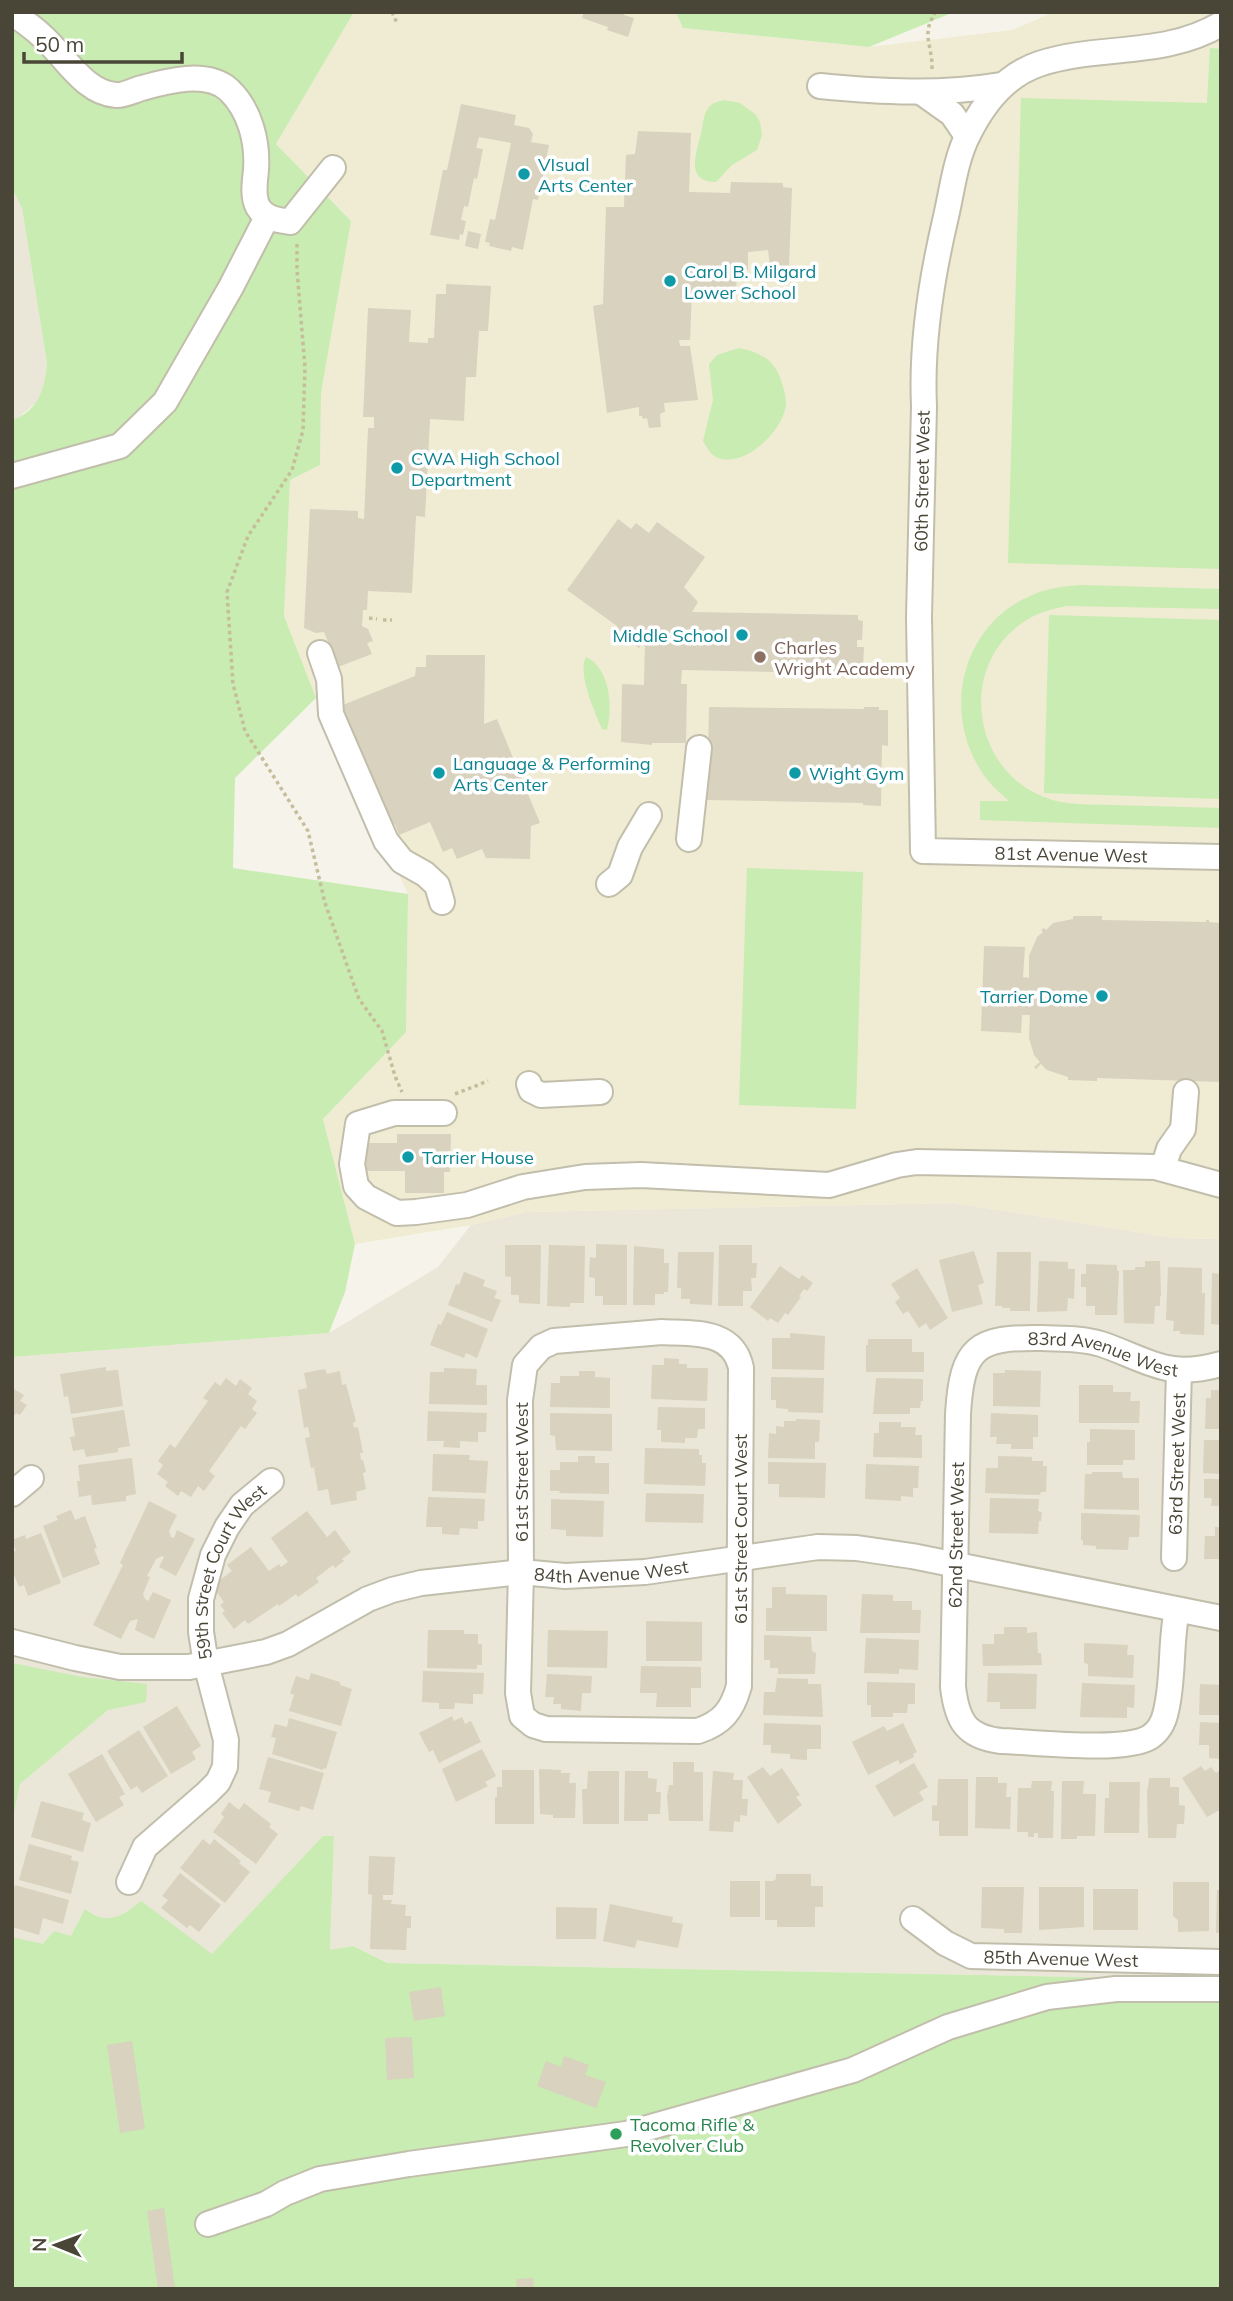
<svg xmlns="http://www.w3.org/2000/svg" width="1233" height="2301" font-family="Mulish,sans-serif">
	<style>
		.residential { fill: #eae7d8 }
		.education { fill: #efecd3 }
		.green { fill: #c8ecb1 }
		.building { fill: #d8d2bf }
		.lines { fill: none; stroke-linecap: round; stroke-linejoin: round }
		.minor-casing { stroke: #c2beac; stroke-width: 28 }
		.path { stroke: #c5bd9c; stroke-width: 3.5; stroke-dasharray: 3.5 3.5; stroke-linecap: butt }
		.minor { stroke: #fff; stroke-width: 24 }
		.culture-dot { fill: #0f9aa8; stroke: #fff; stroke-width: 2.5 }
		.education-dot { fill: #8d6e63; stroke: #fff; stroke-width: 2.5 }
		.leisure-dot { fill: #2e9e5b; stroke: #fff; stroke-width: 2.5 }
		.labels { text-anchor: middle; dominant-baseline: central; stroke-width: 7; stroke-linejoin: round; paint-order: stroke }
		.culture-label { font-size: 18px; fill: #0d838f; stroke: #fff; text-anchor: start }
		.street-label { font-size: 18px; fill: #4a4637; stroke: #fff }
		.education-label { font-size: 18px; fill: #785e54; stroke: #fff; text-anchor: start }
		.leisure-label { font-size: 18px; fill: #27864d; stroke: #fff; text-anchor: start }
	</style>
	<rect width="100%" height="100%" fill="#f6f4ea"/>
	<path class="residential" d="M12,188L22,207L47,363L45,386L37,402L18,418L12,420Z
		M955,1203L1175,1238L1221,1239V1980L389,1963L353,1946L330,1951L334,1837L206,1961L12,1962V1823L20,1784L108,1710L12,1677V1357L329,1333L438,1267L471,1225L526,1212Z"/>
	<path class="education" d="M354,12H676L684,28L869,47L1012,30L1054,12H1221V1239L1175,1238L955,1203L526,1212L471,1225L355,1244L323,1119L406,1032L408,894L316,698L284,616L290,480L320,465L321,393L351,221L276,144Z"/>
	<path class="green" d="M12,12H354L276,144L351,221L321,393L320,465L290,480L284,616L316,698L235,778L233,868L408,894L406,1032L323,1119L355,1244L345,1292L329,1333L12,1357V420C39,411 45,388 47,363L22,208L12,188Z
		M676,12H954L869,47L683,28Z
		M1210,48L1221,49V569L1008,563L1021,98L1207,103Z
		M724,100L740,103L756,115L760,122L762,135L757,150L732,165L716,182C685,182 696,154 701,134C703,125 703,114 709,107C713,102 718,102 724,100Z
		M739,348C762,353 775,360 782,383C784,390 786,397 786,404C784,430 744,470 716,457C710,454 707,447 703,441L713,400L709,364L717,355Z
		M1083,585L1221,589V609L1067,606C1051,609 1036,613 1022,623C958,668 972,769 1044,797C1066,806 1091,804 1113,805C1149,806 1185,807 1221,808V828L980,820V801H1009C998,791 987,782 980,769C942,709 963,625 1030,596C1047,588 1064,586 1083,585Z
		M1049,615L1221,620V799L1044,793Z
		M586,657C610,668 613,707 607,730L602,729C595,713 577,673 586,657Z
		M747,868L863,872L856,1109L739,1105Z
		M12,1663L82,1677L147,1684L146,1702L108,1710L20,1784L12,1823Z
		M323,1836H334L330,1950L353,1946L388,1963L1221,1980V2289H12V1937L43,1944L54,1931L71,1936L85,1909C106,1926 123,1917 141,1901L212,1954Z"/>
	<path class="building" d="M584,12H625L624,15L634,18L628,37L607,30L608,27L582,18Z
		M461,104L516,115L514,125L529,128L533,134L531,142L549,145L538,200L533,199L523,250L512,247L511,251L489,246L490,243L485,242L490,219L495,220L511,143L479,137L476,148L483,149L477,179L474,178L468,207L464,206L461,220L466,221L463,235L460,234L459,240L430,235L443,170H447Z
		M638,131L691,133L689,192L730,193L731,182L783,183V187L792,188L789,266H770L768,250L748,252V270H737L736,294L692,292L690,340H679L680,346H690L698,400L664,403L665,412L661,413L660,416L661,427L649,428L647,418L643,419L642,416H639V407L607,413L593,306L603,304L606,207H624L626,155L635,154Z
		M468,231L481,234L478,249L465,246Z
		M446,284L491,286L488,331H479L476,377H466L464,421L430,419L425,517L416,516L412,593L368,591L367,610H363L362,626L368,629L373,641L367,643L372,654L338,667L324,632L316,633L304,628L310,509L358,511V518L364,519L368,428H374V417H363L368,308L411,310L409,342L428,343V338H434L436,294H446Z
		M618,519L631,529L636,523L649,533L657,522L705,557L684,587L698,602L692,612L858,615V620L863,621L862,640H857V647H864L863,668H858V674L682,670L681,684H687L686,743H652V745L621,742L622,684L644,685L645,640L639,648L614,630L617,626L567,590Z
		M426,655H485L484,724L497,719L540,823L531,826L530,859L486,858L482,849L457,859L452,848L443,852L430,822L399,835L395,824L382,829L333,709L415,676L416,667H426Z
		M709,707L864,709V707H879V710H888V746L882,745L881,806L863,805V803L707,800Z
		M1073,916H1102V920L1206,922V920H1209V922L1221,923V1082L1097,1078V1081L1068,1080V1077L1047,1070L1041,1064L1036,1069L1034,1067L1040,1062L1034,1055L1029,1038L1030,1015H1022L1021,1033L981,1031L984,946L1025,947L1023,977L1029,978V956L1037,937L1043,932L1041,930L1044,928L1046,930L1053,923L1073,919Z
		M397,1134H451L450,1172H444V1193H405V1171H365V1143H397Z
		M596,1244L627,1245V1305H603V1296H595V1278L589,1277L590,1257L596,1258Z
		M505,1245H541L540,1304L519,1303V1295H511V1277L505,1276Z
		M549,1245L585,1246L584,1303H570V1307L547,1306Z
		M719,1245H752V1263H757L756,1278H751L752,1291H743V1306H718Z
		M634,1246L664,1249V1263H669L668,1292H664V1294H655V1305H633Z
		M974,1251L984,1283L978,1285L983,1304L952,1312L939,1260Z
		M678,1252H714L712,1305L690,1304V1299H681V1288H677Z
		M997,1252H1031L1030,1311H1010V1308H1002V1306H995Z
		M1039,1261L1068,1262V1269H1075L1074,1299L1068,1298L1067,1311L1037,1312Z
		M1145,1261H1160L1161,1296L1160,1297V1306H1155L1154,1324L1124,1323L1123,1270H1135V1267H1145Z
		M1086,1264L1117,1265V1271H1119L1117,1315H1095V1306H1086V1287H1081V1274H1086Z
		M780,1266L799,1279L802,1275L813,1283L807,1291L804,1289L799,1296L801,1297L788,1315L785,1313L778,1323L770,1318L768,1321L750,1307Z
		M1168,1267L1202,1268V1293H1205L1204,1335L1180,1334V1331H1173L1174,1321L1166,1320Z
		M917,1268L948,1318L930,1330L926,1323L919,1328L908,1311L903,1314L895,1302L900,1298L891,1284Z
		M464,1272L485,1280L483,1286L497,1291L494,1298L501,1300L492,1322L448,1305L456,1284L459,1285Z
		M1212,1273L1221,1274V1325L1211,1324Z
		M447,1312L488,1329L477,1358L466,1353L464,1358L430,1345L438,1324L441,1325Z
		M790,1333L825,1336L824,1370L772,1369V1338H790Z
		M868,1339H912V1352H924V1372H866V1345H868Z
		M664,1358L679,1359V1364H687V1368H708L707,1401L651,1399L652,1365H664Z
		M106,1367V1371L118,1370L123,1406L71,1414L68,1396L64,1397L60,1374Z
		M444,1368L477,1369L476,1385H487V1405L429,1404L430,1372H444Z
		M325,1369L327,1374L340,1371L342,1385L346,1384L356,1421L353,1423L354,1428L358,1427L363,1453H360L361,1460H363L366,1472L363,1473L366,1489L356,1492L357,1500L331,1505L328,1489L318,1491L314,1468L316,1467L311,1468L305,1438L310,1437L308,1427L304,1428L298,1390L307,1388L304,1373Z
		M1005,1370L1041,1371L1040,1407L993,1406V1373H1005Z
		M579,1371H595V1377L610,1378V1408L550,1407L551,1383H560V1376H579Z
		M771,1377L824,1378L823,1413L788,1412V1409L776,1408V1400H771Z
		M226,1378L236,1386L240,1379L252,1388L248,1394L257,1401L252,1409L257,1413L245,1429L241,1426L209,1471L215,1476L204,1491L198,1486L191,1497L181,1491L178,1496L165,1486L168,1482L157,1474L163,1465L158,1461L170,1444L175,1448L208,1401L203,1398L215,1382L220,1386Z
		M876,1378L923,1379V1401H921L920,1408H910V1414H873Z
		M1079,1385H1113V1392H1131L1130,1401H1140L1139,1423H1079Z
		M12,1388L24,1395L20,1401L27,1405L20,1415L16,1413L12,1419Z
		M1211,1390H1221V1429H1205L1206,1398H1211Z
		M658,1407L705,1408V1429H698L697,1438H685V1443L661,1442V1430H657Z
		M124,1410L130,1446L118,1448V1452L86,1457L84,1449L73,1451L70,1437L75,1436L72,1418Z
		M428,1411L487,1413L486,1432H478V1442L460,1441V1448L443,1447L444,1441H427Z
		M550,1413L612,1414V1451L556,1450L555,1436L550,1435Z
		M991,1413L1038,1415V1437H1033V1449H1011V1444H996L997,1437H990Z
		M796,1419L820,1420L819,1442H815V1459L768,1458L769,1433L776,1434V1426L784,1427V1421H796Z
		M879,1422H901V1427H916L915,1435H922V1458L873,1457L874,1433H879Z
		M1090,1429L1135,1430V1460H1123V1465H1087V1442H1090Z
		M1204,1440H1221V1474L1203,1473Z
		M645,1448L699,1449V1455H702V1463H706L705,1486L644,1484Z
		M433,1454L470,1455L469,1460L488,1461L486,1493L432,1491Z
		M578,1456H595V1463H609V1494L559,1493L560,1491H550V1470H560V1462H578Z
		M998,1456L1032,1457V1461H1043V1466H1047L1046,1492H1041L1040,1495L985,1493L986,1468H998Z
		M132,1458L136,1494L126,1496V1501L92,1505L91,1495L79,1497L77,1481H80L78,1465Z
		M768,1462L826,1463L825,1498L779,1497V1484H768Z
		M866,1464L919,1466L918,1488H913V1497L901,1496V1501L865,1499Z
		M1092,1472H1122L1123,1478H1139V1510L1084,1509L1085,1474H1092Z
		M1204,1479H1221V1506H1211L1212,1498H1204Z
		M646,1493L704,1494L703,1523L645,1522Z
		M428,1497L485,1499L484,1521H478V1529L460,1528L459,1535L442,1534V1527H426Z
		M990,1498L1039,1499L1038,1511L1042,1512L1041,1521H1039L1038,1534L989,1533Z
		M551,1499L604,1501L603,1537L566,1536V1530L551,1529Z
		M149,1501L177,1515L169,1531L171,1537L174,1538L177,1530L195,1539L176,1576L159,1567L164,1557L162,1556L156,1559L147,1576L150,1577L143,1594L145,1599L148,1601L153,1592L171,1600L154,1639L135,1630L138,1619L130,1621L121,1639L93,1625L123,1565L120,1563Z
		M71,1510L75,1520L85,1516L97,1548L94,1549L100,1564L63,1578L43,1526L58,1520L56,1516Z
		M307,1511L327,1537L335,1530L351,1552L342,1559L344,1561L335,1568L333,1565L316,1578L319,1582L298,1597L296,1594L279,1606L278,1604L248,1624L245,1620L234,1629L222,1613L225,1611L220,1605L224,1602L212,1586L232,1571L227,1565L251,1547L269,1571L279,1564L281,1567L288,1562L271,1538Z
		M1081,1513L1140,1515L1139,1537H1129L1128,1550L1096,1549V1546L1083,1545V1540H1081Z
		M1215,1527H1221V1559H1204L1205,1536H1215Z
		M41,1533L61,1583L28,1596L24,1585L19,1587L12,1570V1552L16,1551L12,1540L25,1535L26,1539Z
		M772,1587H786V1594L827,1595V1631H766V1608H772Z
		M862,1594L893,1595V1601H912V1610H921L920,1633H860Z
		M646,1621L702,1622V1661H646Z
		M1004,1627H1027V1633L1037,1632L1038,1653H1041L1042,1665L983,1666L982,1644H994V1634H1004Z
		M428,1630H464V1634H478V1644H482V1665H477V1669L427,1668Z
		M548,1630L608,1631L607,1668L547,1667Z
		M764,1635L811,1637L812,1651L816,1653L815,1674H778V1668H770V1660H764Z
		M866,1638L919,1640L918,1670L899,1669V1674L864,1673Z
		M1084,1643L1128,1645L1127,1655H1134L1133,1678L1088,1676V1664L1084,1663Z
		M641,1666L701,1667V1688H691V1707H656L657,1693H640Z
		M423,1671L484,1673L483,1694H473V1704L455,1703L454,1709H439V1703L422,1702Z
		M311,1673L340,1682V1685L352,1689L341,1726L289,1711L294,1695L290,1693L296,1676L309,1680Z
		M988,1673L1037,1674L1036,1709H1000V1702H987Z
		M547,1674L592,1676L591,1693H582L581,1711L561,1709V1704H553L554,1697H545Z
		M777,1678L808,1679V1684H821L823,1717L763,1715L764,1692H775Z
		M867,1682L915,1683V1704H908L907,1713H893V1717H871V1705H867Z
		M1082,1683L1135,1685L1134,1708L1127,1707V1718L1080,1717Z
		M1200,1684L1221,1685V1715H1199Z
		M177,1706L201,1746L192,1752L196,1759L171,1774L143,1727Z
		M452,1716L454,1721L462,1717L465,1724L471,1721L481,1742L439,1763L433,1750L429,1752L419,1733Z
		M289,1718L337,1732L326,1769L324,1768L323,1770L272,1754L276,1738L271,1737L275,1724L287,1727Z
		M1200,1722L1221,1723V1759L1209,1758V1745H1199Z
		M764,1723L821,1725V1749H807V1760L790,1759V1754L771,1753V1745H763Z
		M903,1723L917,1752L913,1754L914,1757L900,1764L898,1760L868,1775L852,1742L884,1726L887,1731Z
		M139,1730L168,1776L142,1793L137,1786L131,1790L107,1751Z
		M482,1749L496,1776L485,1782L488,1786L456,1802L442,1769Z
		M102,1754L125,1794L119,1797L124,1805L96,1822L68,1774Z
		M268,1757L324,1773L313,1810L301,1806L299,1811L268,1802L271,1792L259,1789Z
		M673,1762H694V1772H703V1821H669L667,1796L669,1785H673Z
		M914,1763L928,1787L919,1792L924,1800L894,1817L875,1786Z
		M1201,1766L1205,1771L1211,1767L1216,1773L1221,1770V1809L1207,1817L1182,1778Z
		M763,1767L770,1776L782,1768L800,1795L796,1797L802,1805L778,1824L747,1777Z
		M539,1769L561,1770V1773H570L569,1783H576L575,1818H553V1815L540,1814Z
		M502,1770H534V1824H495V1797H497V1787H502Z
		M588,1771H619V1824H583L582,1789H587Z
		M625,1771H648V1778L657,1779L656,1792H661L660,1814H648V1821H624Z
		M713,1771L734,1773L733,1780H743L742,1799H748L747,1816L740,1815V1822L734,1821L733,1832L709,1831Z
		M976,1777H998V1783H1007L1006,1797H1011L1010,1829L975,1828Z
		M1149,1778H1170V1787H1179V1805L1185,1806L1184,1824H1177L1176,1838H1148L1147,1789H1148Z
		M938,1779H968V1836H939V1821H932V1805L937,1806Z
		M1032,1781H1052L1051,1791H1054L1053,1838H1038V1833H1034V1837H1028V1832H1017L1018,1788H1031Z
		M1062,1781H1084L1083,1794H1096L1095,1836H1077V1839H1061Z
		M1109,1782H1140L1139,1833H1104L1105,1798H1109Z
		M41,1801L84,1813L82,1820L91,1823L83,1852L31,1837Z
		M229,1802L239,1810L244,1803L271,1824L269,1827L278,1834L256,1864L213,1832L224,1817L221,1814Z
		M203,1839L210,1845L214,1839L241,1861L239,1863L250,1872L225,1903L180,1868Z
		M29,1844L72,1856L71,1860L79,1862L71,1894L19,1880Z
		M369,1856L395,1857L393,1895H383V1900H392L391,1904L406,1905L405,1916H411V1928H407L406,1950L370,1949L372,1895L368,1894Z
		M180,1873L221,1905L199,1932L190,1925L187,1928L161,1908L168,1900L162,1896Z
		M776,1874H811V1886H823V1907H815V1927H777V1920H765V1881H773L776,1879Z
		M730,1881H760V1917H730Z
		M1173,1882H1209V1931L1178,1932V1920L1173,1916Z
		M15,1885L69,1900L63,1924L43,1918L39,1935L12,1927V1895Z
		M982,1887H1024L1022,1933H1004V1929L981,1928Z
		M1039,1887H1084V1927L1039,1930Z
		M1093,1889H1138V1930H1093Z
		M1217,1890H1221V1933H1216Z
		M610,1904L673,1917L672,1922L683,1924L678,1948L637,1940L635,1948L603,1941Z
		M556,1907L597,1908L596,1939H556Z
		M441,1987L445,2016L414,2021L409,1992Z
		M412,2037L414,2078L387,2080L385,2038Z
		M132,2041L145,2129L120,2133L107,2045Z
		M564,2056L589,2065L585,2075L606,2082L596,2108L537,2086L546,2061L561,2067Z
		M164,2208L175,2289H158L147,2211Z
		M533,2278L534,2289H517L516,2279Z"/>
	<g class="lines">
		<defs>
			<g id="minor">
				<path d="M12,13C22,20 33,27 42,36C64,55 84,93 116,95C123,96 134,90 142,88C167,81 207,70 229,90C250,110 258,142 256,170C255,181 252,196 258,207C265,219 278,220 290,222L333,168"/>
				<path id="s1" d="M1221,24C1163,58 1099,44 1039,64C1006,75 984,103 969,133C955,159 952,192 945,221C931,281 921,343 924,406L919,617L923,851L1221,857"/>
				<path d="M820,86C881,92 940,95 1001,85"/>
				<path d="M921,92L952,114L967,136"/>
				<path d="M12,476L120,446L165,402L231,287L267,217"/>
				<path d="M320,653L329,679L331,714L386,841L402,861L425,874L437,885L442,902"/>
				<path d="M689,839L699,748"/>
				<path d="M609,884L620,875L630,847L649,815"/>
				<path d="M529,1084L531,1090L541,1095L600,1092"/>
				<path d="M444,1113H394L358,1124L352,1164L356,1186L366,1197L397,1213L416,1212L467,1205L523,1187L585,1177L641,1175L829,1185L897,1165L917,1162L1155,1167L1221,1185"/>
				<path d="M1163,1168L1169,1149L1183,1129L1186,1092"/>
				<path d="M662,1332C693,1334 733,1329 741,1368L739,1686C732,1711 722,1723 698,1731L546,1729L533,1725L522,1716L518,1693L521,1572L520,1400L525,1365L541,1347L554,1341Z"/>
				<path d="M12,1494L31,1478"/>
				<path id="s2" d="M1174,1558L1179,1370"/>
				<path id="s3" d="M1177,1610C1170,1643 1174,1678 1166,1711C1164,1721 1159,1731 1150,1737C1124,1753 1034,1742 1001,1741C966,1737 957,1721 953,1687L958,1414C962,1346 977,1337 1042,1338C1062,1339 1082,1338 1101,1344C1123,1351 1144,1363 1167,1368C1185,1372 1203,1369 1221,1364"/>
				<path id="s4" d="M12,1642L75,1658L120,1667H189L266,1652L288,1644L368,1599L392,1590L421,1583L521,1572L565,1576L645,1572L818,1547L857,1548L912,1556L1221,1618"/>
				<path id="s5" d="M129,1882L145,1847L207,1793L218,1782L225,1767L226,1740L206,1664L201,1632V1599L213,1555L227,1527L242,1505L271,1481"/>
				<path id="s6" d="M913,1919L945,1943L971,1956L1221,1962"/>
				<path d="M208,2224L266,2204L285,2193L320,2179L409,2164L626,2134L853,2070L948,2027L1047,1997L1116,1989H1221"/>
			</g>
		</defs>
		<use href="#minor" class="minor-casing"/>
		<path class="path" d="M392,12L397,23
			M925,12L935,13
			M932,69C933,46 920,34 936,12
			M297,244V270L305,368L303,430L292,470L248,536L227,592L233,684L245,731L308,831L325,903L359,999L382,1031L395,1076L402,1092
			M369,618L377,619
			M383,620H392
			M455,1094L488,1081"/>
		<use href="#minor" class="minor"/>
	</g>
	<g class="culture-dot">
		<circle cx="524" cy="174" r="7"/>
		<circle cx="670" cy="281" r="7"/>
		<circle cx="397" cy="468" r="7"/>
		<circle cx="742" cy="635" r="7"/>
		<circle cx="439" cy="773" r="7"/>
		<circle cx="795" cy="773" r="7"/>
		<circle cx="1102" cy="996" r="7"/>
		<circle cx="408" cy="1157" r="7"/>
	</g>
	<circle class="education-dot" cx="760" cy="657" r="7"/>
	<circle class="leisure-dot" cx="616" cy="2134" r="7"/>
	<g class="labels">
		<g class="culture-label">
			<text x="538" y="164">VIsual<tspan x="538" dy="21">Arts Center</tspan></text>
			<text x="684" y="271">Carol B. Milgard<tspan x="684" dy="21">Lower School</tspan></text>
			<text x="411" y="458">CWA High School<tspan x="411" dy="21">Department</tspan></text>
			<text x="728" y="635" text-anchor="end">Middle School</text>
			<text x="453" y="763">Language &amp; Performing<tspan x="453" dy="21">Arts Center</tspan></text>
			<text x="809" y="773">Wight Gym</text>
			<text x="1088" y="996" text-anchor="end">Tarrier Dome</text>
			<text x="422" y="1157">Tarrier House</text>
		</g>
		<g class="street-label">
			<text transform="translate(922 481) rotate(-89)">60th Street West</text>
			<text stroke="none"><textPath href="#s1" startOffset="1160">81st Avenue West</textPath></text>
			<text stroke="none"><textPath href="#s3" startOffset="836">83rd Avenue West</textPath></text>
			<text stroke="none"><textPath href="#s2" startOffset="94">63rd Street West</textPath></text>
			<text transform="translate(521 1472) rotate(-90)">61st Street West</text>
			<text transform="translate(740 1529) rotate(-90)">61st Street Court West</text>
			<text stroke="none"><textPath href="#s3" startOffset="516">62nd Street West</textPath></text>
			<text stroke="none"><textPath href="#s4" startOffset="620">84th Avenue West</textPath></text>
			<text stroke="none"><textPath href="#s5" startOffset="359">59th Street Court West</textPath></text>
			<text stroke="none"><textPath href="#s6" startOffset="159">85th Avenue West</textPath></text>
		</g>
		<g class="education-label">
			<text x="774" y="647">Charles<tspan x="774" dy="21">Wright Academy</tspan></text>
		</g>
		<g class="leisure-label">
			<text x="630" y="2124">Tacoma Rifle &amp;<tspan x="630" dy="21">Revolver Club</tspan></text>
		</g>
	</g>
	<rect width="1233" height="2301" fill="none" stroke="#4a4637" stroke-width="28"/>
	<g transform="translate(56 2245) rotate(271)" stroke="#ffffff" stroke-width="5" paint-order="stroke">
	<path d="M0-5L12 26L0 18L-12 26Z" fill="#4a4637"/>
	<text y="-10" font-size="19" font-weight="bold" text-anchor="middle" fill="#4a4637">N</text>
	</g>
	<path d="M24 52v10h158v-10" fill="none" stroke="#4a4637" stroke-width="3.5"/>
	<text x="35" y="52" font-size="21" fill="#4a4637" stroke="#ffffff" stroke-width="5" paint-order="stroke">50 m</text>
</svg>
